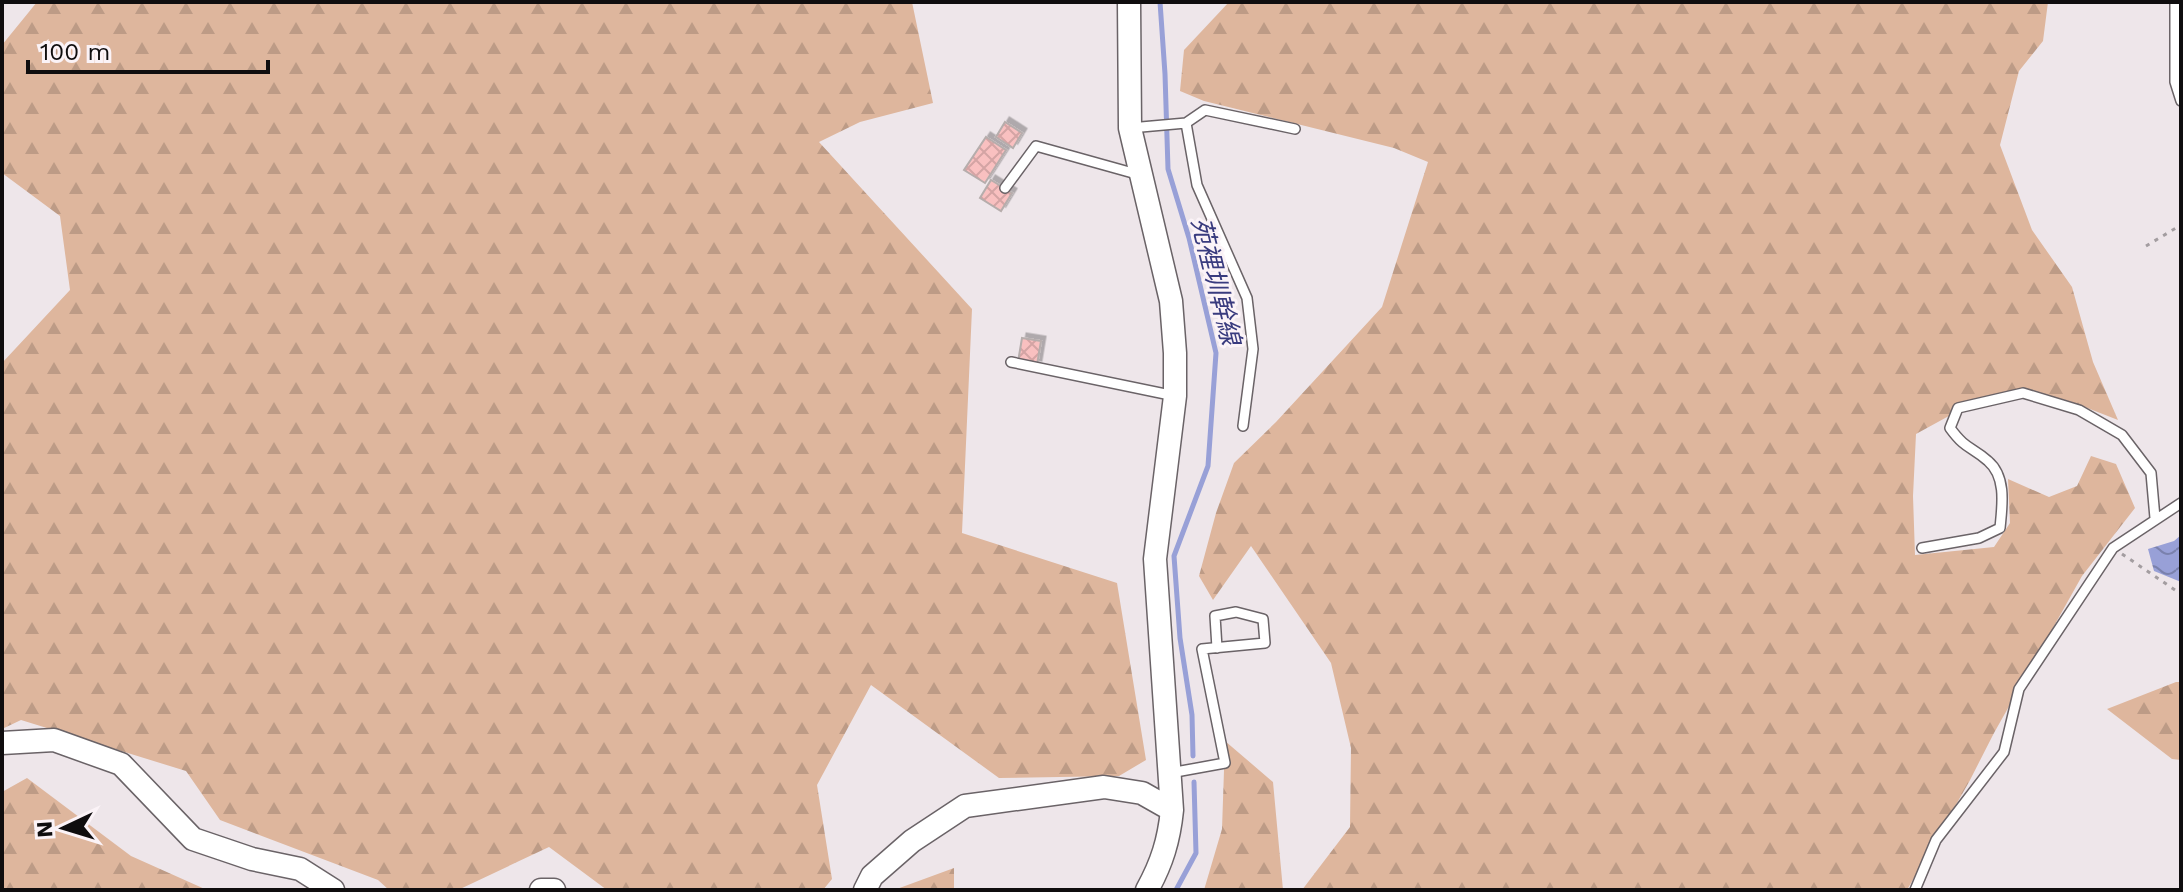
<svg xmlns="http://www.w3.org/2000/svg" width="2183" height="892" font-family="'Work Sans','Noto Sans TC',sans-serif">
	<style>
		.forest { fill: url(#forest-firs) }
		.water { fill: url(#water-waves) }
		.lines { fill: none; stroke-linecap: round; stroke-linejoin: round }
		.stream { stroke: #98a0d7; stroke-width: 5 }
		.building { fill: url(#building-cross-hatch); stroke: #b6adac; stroke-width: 2; filter: url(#shadow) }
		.service-casing { stroke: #6a6367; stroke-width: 12 }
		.tertiary-casing { stroke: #6a6367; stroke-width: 25 }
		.path { stroke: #a39da0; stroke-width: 3; stroke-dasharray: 4 6; stroke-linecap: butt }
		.service { stroke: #fff; stroke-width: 9 }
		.tertiary { stroke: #fff; stroke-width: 22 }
		.labels { text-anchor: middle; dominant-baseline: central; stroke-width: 6; stroke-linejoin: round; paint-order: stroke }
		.water-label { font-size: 26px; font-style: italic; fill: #393b7e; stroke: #fbf3f7 }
	</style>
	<defs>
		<pattern id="forest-firs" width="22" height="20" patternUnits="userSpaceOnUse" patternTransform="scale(2)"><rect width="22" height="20" fill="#deb69d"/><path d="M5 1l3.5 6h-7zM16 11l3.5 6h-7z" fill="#bd9b86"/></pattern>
		<pattern id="water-waves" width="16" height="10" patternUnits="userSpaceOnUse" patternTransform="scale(2)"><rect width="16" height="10" fill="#98a0d7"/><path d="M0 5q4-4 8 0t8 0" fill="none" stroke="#7a81ad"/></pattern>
		<pattern id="building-cross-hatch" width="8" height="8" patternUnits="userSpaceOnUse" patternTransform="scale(2)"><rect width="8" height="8" fill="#f9c0c0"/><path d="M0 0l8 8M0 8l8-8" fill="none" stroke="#d4a4a4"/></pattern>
		<filter id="shadow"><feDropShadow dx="4.5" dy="-4.5" stdDeviation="0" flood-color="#0004"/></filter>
	</defs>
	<rect width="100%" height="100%" fill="#eee6ea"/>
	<path class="forest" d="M37,2H912L933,103L860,122L819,142L972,309L962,533L1117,583L1146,760L1119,776L999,778L871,685L817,785L832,879L823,890H607L549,847L458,890H389L378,880L220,820L186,771L21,720L2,729V363L70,290L60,216L2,173V45Z
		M1229,2H2048L2043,41L2019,71L2000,145L2032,230L2072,287L2093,362L2118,420L2072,402L2026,389L1958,411L1916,434L1913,496L1915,555L1994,547L2010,523L2008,479L2049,497L2077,486L2091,456L2116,464L2135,508L2082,576L1994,733L1969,782L1907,890H1302L1350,827L1351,748L1331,663L1251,546L1213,600L1199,576L1216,513L1234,463L1276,422L1382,307L1428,162L1394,148L1204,101L1180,91L1184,50Z
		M2176,682H2181V760L2172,759L2107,709Z
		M1225,741L1273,782L1283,890H1204L1222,829Z
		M27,778L131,856L207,890H2V792Z
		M954,868V890H894Z"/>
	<path class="water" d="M2181,535V582L2154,571L2148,549L2174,541Z"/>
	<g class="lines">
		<path class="stream" d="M1160,2L1165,74L1168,169L1189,238L1216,353L1208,466L1174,556L1180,638L1192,715L1193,756
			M1176,890L1196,853L1194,782"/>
	</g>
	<path class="building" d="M1005,122L1022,133L1013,148L996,137Z
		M986,137L1006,150L985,183L964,170Z
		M991,180L1012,193L1001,211L980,198Z
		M1022,338L1041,341L1037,365L1018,362Z"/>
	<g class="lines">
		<defs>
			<path id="service" d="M2175,2V82L2181,101
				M1130,128L1186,123
				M1005,188L1036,146L1140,175
				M1011,362L1175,396
				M1243,426L1253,349L1247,298L1197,185L1186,123L1205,110L1295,129
				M1922,548L1979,538L2000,528C2002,507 2007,477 1988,461C1971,446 1966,450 1950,428L1958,408L2023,393L2079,410L2122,435L2151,473L2155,518
				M1170,773L1225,763L1202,649L1265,643L1263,619L1236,612L1215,616L1217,648
				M1915,890L1936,840L2004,752L2019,689L2113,548L2181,503"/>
			<path id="tertiary" d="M1129,2L1130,128L1171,301L1175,353V396L1155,559L1172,810C1169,840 1162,863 1147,890
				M2,743L54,740L121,764L193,839L252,859L300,869L333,890
				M541,890H554
				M865,890L872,876L912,841L965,806L1104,787L1142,793L1172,810"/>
		</defs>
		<use href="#service" class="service-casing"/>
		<use href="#tertiary" class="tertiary-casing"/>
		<path class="path" d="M2146,246L2181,225
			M2122,554L2181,594"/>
		<use href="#service" class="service"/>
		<use href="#tertiary" class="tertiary"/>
	</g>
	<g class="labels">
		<g class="water-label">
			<text transform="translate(1216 281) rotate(76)">苑裡圳幹線</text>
		</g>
	</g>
	<rect width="2183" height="892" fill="none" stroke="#0f0d0e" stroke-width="8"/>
	<g transform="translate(64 828) rotate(266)" stroke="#fbf3f7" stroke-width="6" paint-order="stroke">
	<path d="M0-6L14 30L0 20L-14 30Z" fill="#0f0d0e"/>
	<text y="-12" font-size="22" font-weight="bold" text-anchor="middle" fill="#0f0d0e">N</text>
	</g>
	<path d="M28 60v12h240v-12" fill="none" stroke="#0f0d0e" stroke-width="4"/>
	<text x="40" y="60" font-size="24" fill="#0f0d0e" stroke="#fbf3f7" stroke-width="6" paint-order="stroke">100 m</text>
</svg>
